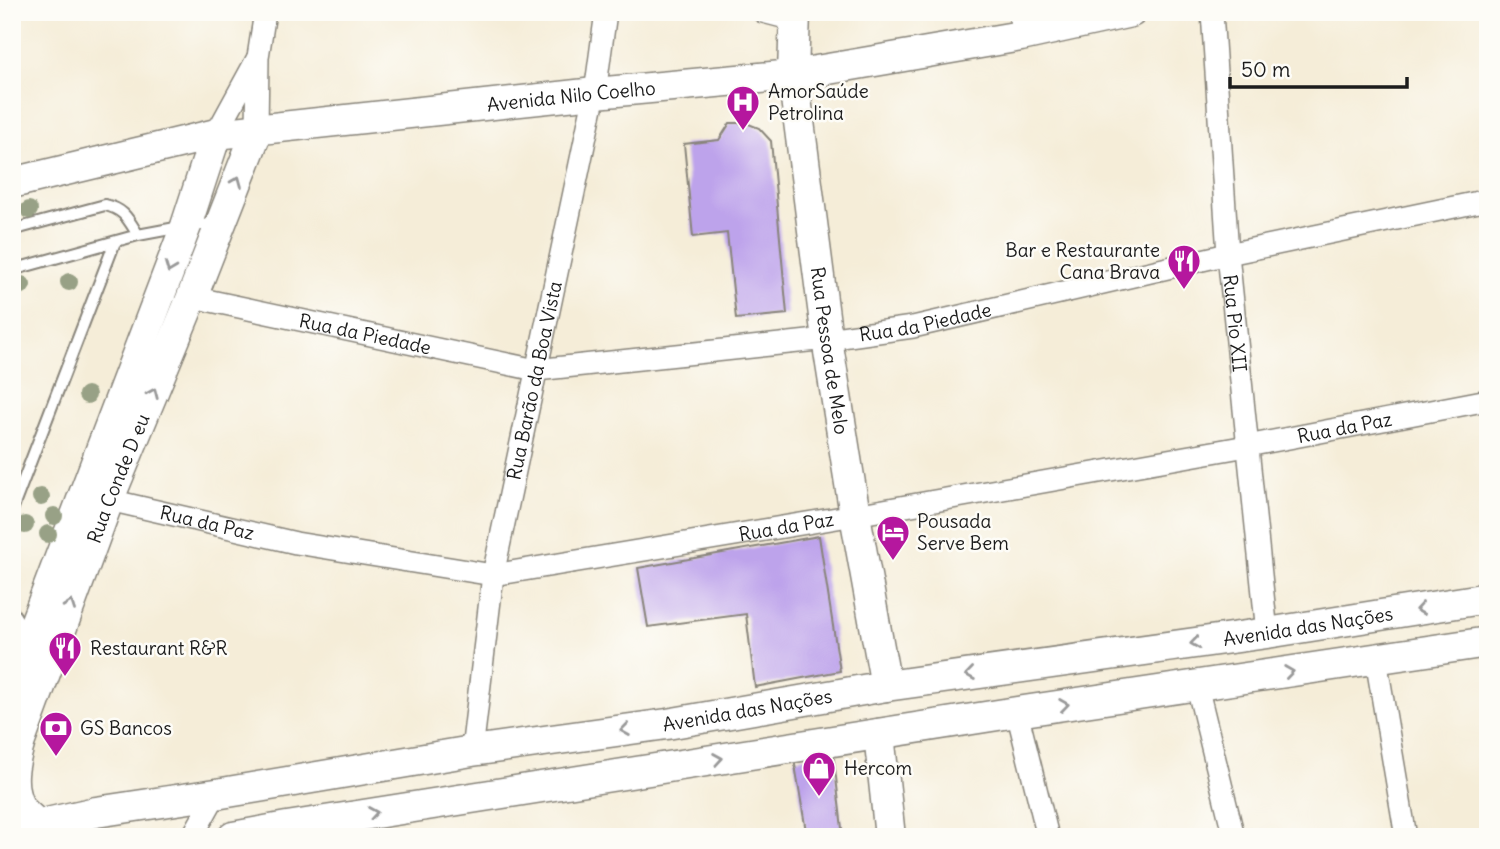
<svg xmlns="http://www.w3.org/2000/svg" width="1500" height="849" font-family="Delius,sans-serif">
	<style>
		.building { fill: #bda3eb }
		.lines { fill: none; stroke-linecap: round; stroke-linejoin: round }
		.lane-casing { stroke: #88847a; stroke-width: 14 }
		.street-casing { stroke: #88847a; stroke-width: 24 }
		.secondary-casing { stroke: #88847a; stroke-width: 33 }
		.lane { stroke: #fff; stroke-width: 10 }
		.street { stroke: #fff; stroke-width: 21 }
		.secondary { stroke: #fff; stroke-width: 30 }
		.tree { fill: #98a186 }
		.oneway { stroke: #999 }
		.labels { text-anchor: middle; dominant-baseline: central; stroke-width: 5; stroke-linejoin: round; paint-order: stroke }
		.poi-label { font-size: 19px; fill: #1c1c1c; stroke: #fdfcf7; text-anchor: start }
		.street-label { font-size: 19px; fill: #1c1c1c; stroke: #fdfcf7 }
	</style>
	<rect width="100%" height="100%" fill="#fdfcf7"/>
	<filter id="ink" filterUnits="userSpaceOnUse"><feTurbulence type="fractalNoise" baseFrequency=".0143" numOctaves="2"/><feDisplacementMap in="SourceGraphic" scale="14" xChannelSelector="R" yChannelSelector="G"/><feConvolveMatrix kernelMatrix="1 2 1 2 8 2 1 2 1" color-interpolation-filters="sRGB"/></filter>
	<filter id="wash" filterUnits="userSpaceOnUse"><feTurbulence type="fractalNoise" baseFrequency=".00686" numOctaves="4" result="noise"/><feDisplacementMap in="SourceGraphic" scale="28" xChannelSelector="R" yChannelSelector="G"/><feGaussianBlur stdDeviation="1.57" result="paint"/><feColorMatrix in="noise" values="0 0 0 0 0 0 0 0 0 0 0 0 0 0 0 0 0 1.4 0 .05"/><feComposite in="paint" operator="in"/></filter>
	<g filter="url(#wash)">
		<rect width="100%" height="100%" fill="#f5edd8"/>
		<g id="blocks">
			<path class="building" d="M730,123H746L759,128L771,141L787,314L736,319L727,233L693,237L684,144L719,140Z
				M819,536L840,671L755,687L746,614L648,627L638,568Z
				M833,752L843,837H807L794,759Z"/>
		</g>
	</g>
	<g filter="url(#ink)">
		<use href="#blocks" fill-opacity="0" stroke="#88847a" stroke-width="2"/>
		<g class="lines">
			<defs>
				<path id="lane" d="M12,230L105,205C124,209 128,219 138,235
					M12,270L138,235L186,226L217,224
					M12,510L115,242
					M12,611L27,635
					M12,702L33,699"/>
				<g id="street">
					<path d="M763,12L794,20"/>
					<path d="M1020,12L1021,36"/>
					<path id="s1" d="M1212,12L1228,254L1267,633"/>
					<path d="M257,131L258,57L265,12"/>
					<path d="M216,134L257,59"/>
					<path id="s2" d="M192,297L536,370L827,339L913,327L1228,254L1488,200"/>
					<path id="s3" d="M96,497L296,543L493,575L855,515L1247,446L1488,400"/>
					<path d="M1376,659L1406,837"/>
					<path d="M1197,686L1234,837"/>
					<path d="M1017,712L1048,837"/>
					<path id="s4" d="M472,751L493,575L595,93L606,12"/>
					<path d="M192,837L216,794"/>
				</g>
				<g id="secondary">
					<path id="s5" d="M795,12L793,75L827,339L855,515L886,686"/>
					<path id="s6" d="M12,183L216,134L595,93L793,75L1021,36L1131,12"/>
					<path d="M12,684L186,226L216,134"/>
					<path d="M879,734L890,837"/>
					<path id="s7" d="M38,825C32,819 23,813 19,806C8,784 14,762 20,741L108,501L192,297L257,131"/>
					<path id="s8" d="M12,836L38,825L96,812L216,794L472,751L667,724L886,686L1267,633L1488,598"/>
					<path d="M233,837L287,827L1017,712L1488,642"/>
				</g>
			</defs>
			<use href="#lane" class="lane-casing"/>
			<use href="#street" class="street-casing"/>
			<use href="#secondary" class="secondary-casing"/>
			<use href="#lane" class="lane"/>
			<use href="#street" class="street"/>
			<use href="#secondary" class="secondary"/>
		</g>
		<g class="tree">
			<circle cx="29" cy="210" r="9"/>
			<circle cx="69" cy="282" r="9"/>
			<circle cx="22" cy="285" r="9"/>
			<circle cx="87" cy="395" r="9"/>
			<circle cx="41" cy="497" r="9"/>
			<circle cx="54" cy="516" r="9"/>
			<circle cx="25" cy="525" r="9"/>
			<circle cx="48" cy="534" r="9"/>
		</g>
		<defs><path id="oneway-chevron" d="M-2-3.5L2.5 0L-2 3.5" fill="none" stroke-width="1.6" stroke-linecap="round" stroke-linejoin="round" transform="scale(1.75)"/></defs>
		<g class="oneway">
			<use href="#oneway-chevron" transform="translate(237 181) rotate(-68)"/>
			<use href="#oneway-chevron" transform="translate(170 268) rotate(111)"/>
			<use href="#oneway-chevron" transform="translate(153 393) rotate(-67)"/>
			<use href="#oneway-chevron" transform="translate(70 605) rotate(-70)"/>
			<use href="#oneway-chevron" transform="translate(1420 609) rotate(171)"/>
			<use href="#oneway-chevron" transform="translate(1195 643) rotate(172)"/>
			<use href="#oneway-chevron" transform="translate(1289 672) rotate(-8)"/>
			<use href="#oneway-chevron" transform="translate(970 674) rotate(172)"/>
			<use href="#oneway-chevron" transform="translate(1064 705) rotate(-8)"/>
			<use href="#oneway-chevron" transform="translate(625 730) rotate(172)"/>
			<use href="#oneway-chevron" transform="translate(718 759) rotate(-9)"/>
			<use href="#oneway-chevron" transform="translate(373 813) rotate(-9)"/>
		</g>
	</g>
	<defs>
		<symbol id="hospital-pin" viewBox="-11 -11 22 30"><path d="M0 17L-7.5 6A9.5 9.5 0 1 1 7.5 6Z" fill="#b5179e" stroke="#fdfcf7"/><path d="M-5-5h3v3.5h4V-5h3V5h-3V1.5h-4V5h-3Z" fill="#fff"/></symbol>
		<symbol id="restaurant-pin" viewBox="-11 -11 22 30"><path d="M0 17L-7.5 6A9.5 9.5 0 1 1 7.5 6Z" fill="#b5179e" stroke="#fdfcf7"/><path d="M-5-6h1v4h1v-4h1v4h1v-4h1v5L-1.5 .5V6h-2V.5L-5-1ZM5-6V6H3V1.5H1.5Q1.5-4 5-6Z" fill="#fff"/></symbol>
		<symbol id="hotel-pin" viewBox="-11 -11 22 30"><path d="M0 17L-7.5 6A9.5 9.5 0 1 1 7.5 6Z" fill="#b5179e" stroke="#fdfcf7"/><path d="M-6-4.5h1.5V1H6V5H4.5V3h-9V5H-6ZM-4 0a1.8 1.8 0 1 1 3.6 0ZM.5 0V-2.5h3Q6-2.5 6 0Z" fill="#fff"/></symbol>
		<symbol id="bank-pin" viewBox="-11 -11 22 30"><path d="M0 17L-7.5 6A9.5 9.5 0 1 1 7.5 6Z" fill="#b5179e" stroke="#fdfcf7"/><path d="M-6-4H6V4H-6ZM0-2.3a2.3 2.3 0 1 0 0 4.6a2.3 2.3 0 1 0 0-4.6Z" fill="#fff"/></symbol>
		<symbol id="shop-pin" viewBox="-11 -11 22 30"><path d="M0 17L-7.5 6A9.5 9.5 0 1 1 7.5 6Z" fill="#b5179e" stroke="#fdfcf7"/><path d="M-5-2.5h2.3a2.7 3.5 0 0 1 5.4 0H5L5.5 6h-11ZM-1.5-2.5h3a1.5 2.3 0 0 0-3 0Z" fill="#fff"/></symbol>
	</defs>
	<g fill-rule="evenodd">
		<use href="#hospital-pin" x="724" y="83" width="38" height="52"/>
		<use href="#restaurant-pin" x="1165" y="242" width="38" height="52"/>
		<use href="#hotel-pin" x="874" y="513" width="38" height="52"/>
		<use href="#restaurant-pin" x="46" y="629" width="38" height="52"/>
		<use href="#bank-pin" x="37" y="709" width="38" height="52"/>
		<use href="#shop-pin" x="800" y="749" width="38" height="52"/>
	</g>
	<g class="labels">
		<g class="poi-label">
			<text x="768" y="91">AmorSaúde<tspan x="768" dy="22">Petrolina</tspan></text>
			<text x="1160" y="250" text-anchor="end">Bar e Restaurante<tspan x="1160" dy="22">Cana Brava</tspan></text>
			<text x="917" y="521">Pousada<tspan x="917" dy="22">Serve Bem</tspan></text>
			<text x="90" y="648">Restaurant R&amp;R</text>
			<text x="80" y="728">GS Bancos</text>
			<text x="844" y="768">Hercom</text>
		</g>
		<g class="street-label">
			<text stroke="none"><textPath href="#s6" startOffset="567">Avenida Nilo Coelho</textPath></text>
			<text stroke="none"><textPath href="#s2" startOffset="744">Rua da Piedade</textPath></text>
			<text stroke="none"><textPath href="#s1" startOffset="312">Rua Pio XII</textPath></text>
			<text stroke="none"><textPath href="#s2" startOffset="177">Rua da Piedade</textPath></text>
			<text stroke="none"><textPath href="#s5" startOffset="341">Rua Pessoa de Melo</textPath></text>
			<text stroke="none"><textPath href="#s4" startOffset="376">Rua Barão da Boa Vista</textPath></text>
			<text stroke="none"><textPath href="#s3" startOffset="1269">Rua da Paz</textPath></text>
			<text stroke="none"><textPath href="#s7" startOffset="374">Rua Conde D eu</textPath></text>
			<text stroke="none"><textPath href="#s3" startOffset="114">Rua da Paz</textPath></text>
			<text stroke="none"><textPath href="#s3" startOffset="702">Rua da Paz</textPath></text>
			<text stroke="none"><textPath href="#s8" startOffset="1314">Avenida das Nações</textPath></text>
			<text stroke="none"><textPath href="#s8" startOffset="747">Avenida das Nações</textPath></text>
		</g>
	</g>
	<rect width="1500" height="849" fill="none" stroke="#fdfcf7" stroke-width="42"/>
	<path d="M1230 77v10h177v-10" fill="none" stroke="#1c1c1c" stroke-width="3.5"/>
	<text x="1241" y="77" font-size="21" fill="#1c1c1c" stroke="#fdfcf7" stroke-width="5" paint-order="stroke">50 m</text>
</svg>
